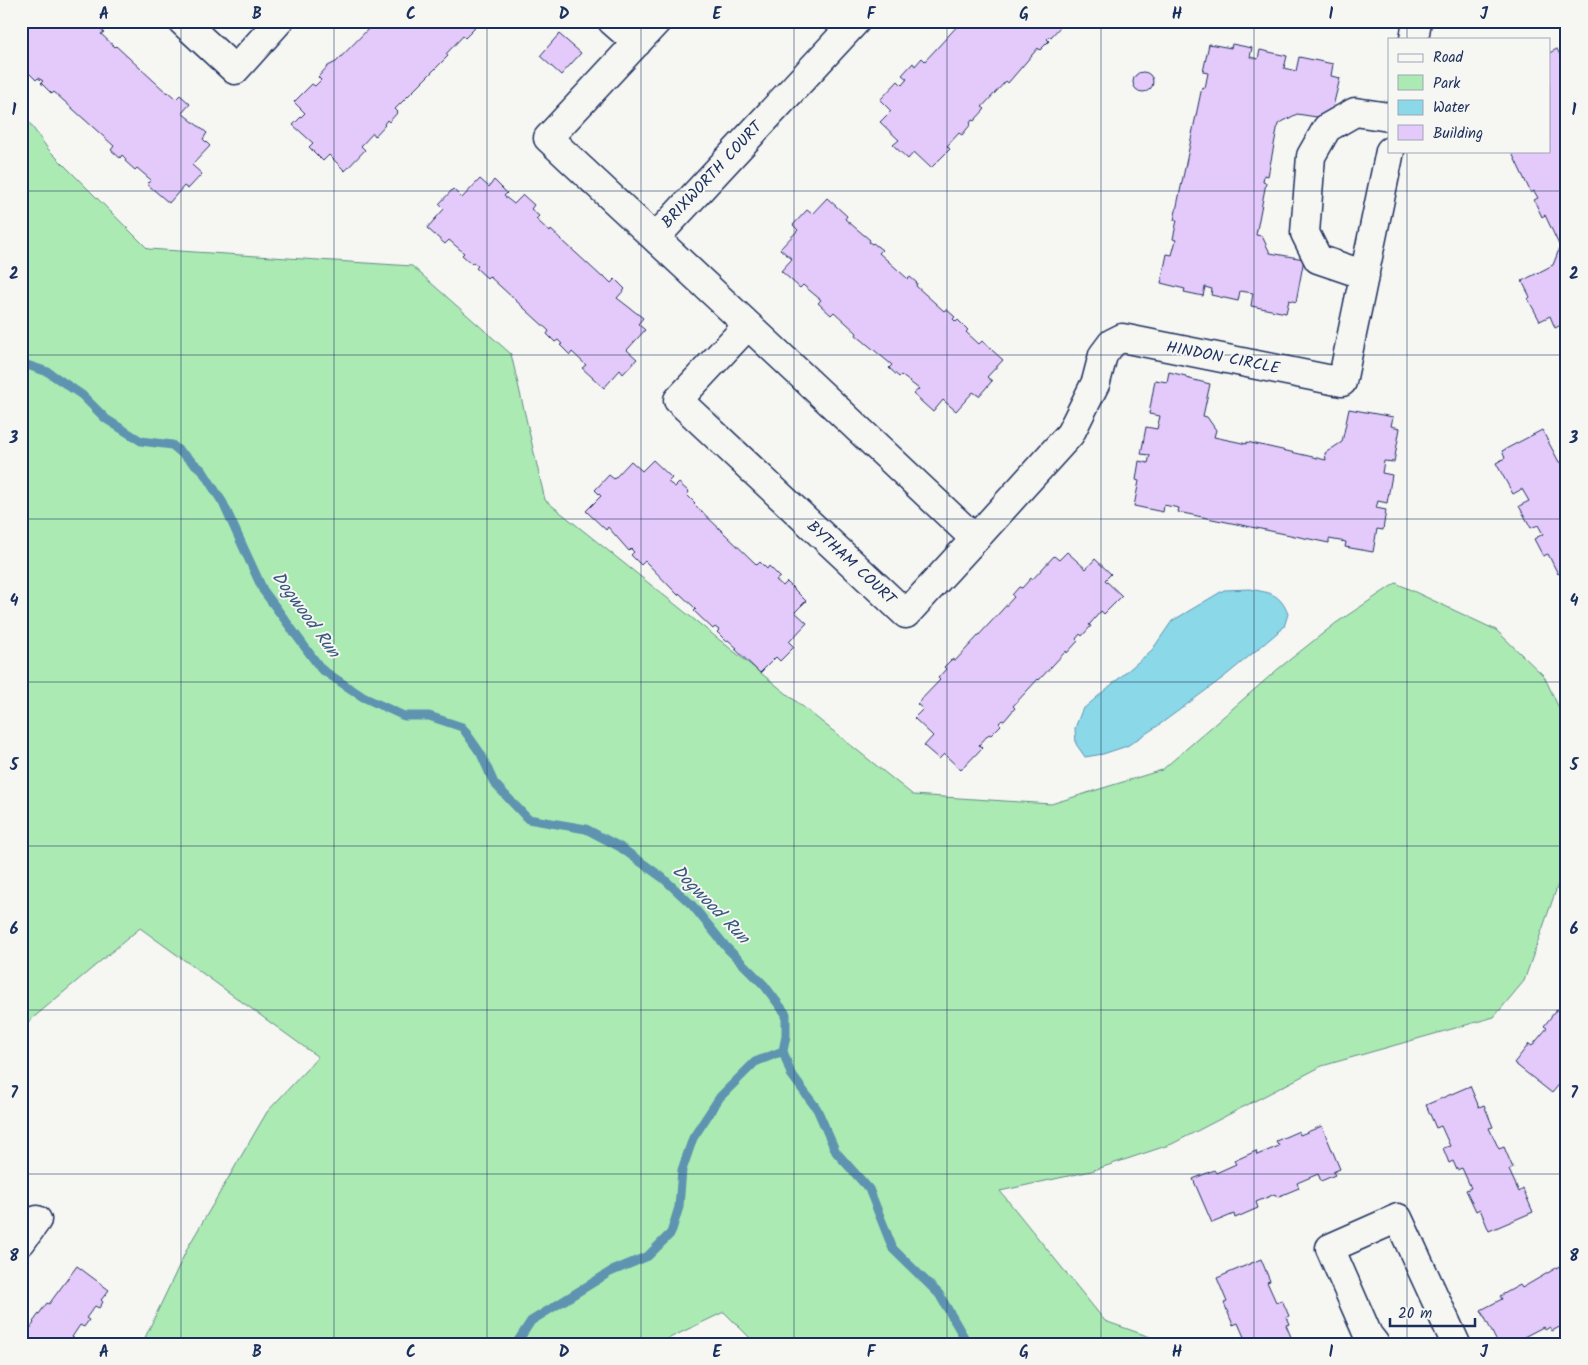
<svg xmlns="http://www.w3.org/2000/svg" width="1588" height="1365" font-family="Kalam,sans-serif">
	<style>
		.green { fill: #abeab2; stroke: #638c88 }
		.water { fill: #8ad8e8; stroke: #5e94b1 }
		.lines { fill: none; stroke-linecap: round; stroke-linejoin: round }
		.stream { stroke: #5e94b1; stroke-width: 9 }
		.building { fill: #e4cafa; stroke: #1b2f5e }
		.minor-casing { stroke: #1b2f5e; stroke-width: 31 }
		.minor { stroke: #f6f6f2; stroke-width: 28 }
		.grid { fill: none; stroke: #1b2f5e; stroke-width: 1; stroke-opacity: 0.55 }
		.labels { text-anchor: middle; dominant-baseline: central; stroke-width: 4; stroke-linejoin: round; paint-order: stroke }
		.street-label { font-size: 16px; fill: #1b2f5e; stroke: #f6f6f2 }
		.water-label { font-size: 18px; font-style: italic; fill: #375980; stroke: #f6f6f2 }
		.neatline { fill: none; stroke: #1b2f5e; stroke-width: 2 }
		.grid-label { font-size: 16px; text-anchor: middle; font-weight: bold; fill: #1b2f5e }
	</style>
	<rect width="100%" height="100%" fill="#f6f6f2"/>
	<filter id="ink" filterUnits="userSpaceOnUse"><feTurbulence type="fractalNoise" baseFrequency=".02" numOctaves="2"/><feDisplacementMap in="SourceGraphic" scale="10" xChannelSelector="R" yChannelSelector="G"/><feConvolveMatrix kernelMatrix="1 2 1 2 8 2 1 2 1" color-interpolation-filters="sRGB"/></filter>
	<g filter="url(#ink)">
		<path class="green" d="M21,111L48,149L148,249L412,266L511,354L545,500L913,795L1051,804L1162,770L1278,669L1336,623L1396,583L1496,630L1544,676L1567,725V859L1524,981L1494,1017L1322,1066L1172,1144L1091,1171L1000,1191L1105,1321L1170,1344H756L724,1312L657,1344H142L188,1247L267,1112L318,1057L140,928L21,1028Z"/>
		<path class="water" d="M1250,589C1270,593 1280,593 1288,614L1284,627L1264,644L1224,677L1159,725L1127,746L1103,754L1085,757L1076,744L1075,728L1082,710L1152,650L1172,621L1224,590Z"/>
		<g class="lines">
			<path class="stream" d="M21,363L48,372L82,395L106,419L141,441L172,445L202,470L223,503L263,590L321,669L363,697L404,716H429L462,727L481,754L494,783L528,819L586,829L620,847L663,878L692,905L727,948L764,985L786,1014V1036L783,1051L755,1062L720,1097L693,1138L682,1170L679,1207L671,1233L648,1256L610,1272L531,1321L516,1344
				M783,1051L791,1074L817,1109L836,1152L869,1189L893,1249L939,1294L968,1344"/>
		</g>
		<path class="building" d="M21,21H98L95,24L104,32L101,34L115,47L116,46L167,93L168,92L176,99L180,95L190,104L182,113L207,133L203,139L210,146L192,165L202,174L188,189L184,186L169,203L147,184L151,180L137,168L135,170L125,161L126,159L122,155L120,158L111,150L114,146L54,92L52,94L41,83L43,81L38,78L36,80L27,71L28,69L21,62Z
			M376,21H478L473,26L475,28L465,38L463,36L446,54L448,56L395,109L398,112L389,122L387,120L384,124L385,125L375,136L373,133L361,146L365,150L345,171L329,155L323,161L309,147L313,143L293,125L305,113L294,102L312,84L315,86L321,80L318,77L328,66L336,62Z
			M962,21H1062L1058,25L1060,27L1051,37L1050,36L1047,39L1049,41L1040,50L1038,48L1008,83L1006,81L982,107L985,109L974,121L972,120L970,123L971,124L962,135L959,133L947,146L950,149L931,168L914,152L908,159L893,145L899,140L880,122L891,111L880,100L898,81L902,85L907,79L902,75L913,63L915,66L922,58L925,61Z
			M559,34L581,53L561,75L540,56Z
			M1209,44L1231,48L1232,44L1252,48L1250,57L1258,59L1260,50L1287,56L1284,68L1296,71L1299,57L1333,64L1331,76L1340,78L1330,119L1297,114L1278,124L1268,176L1264,175L1263,182L1266,183L1256,235L1262,236L1270,253L1304,259L1296,302L1289,300L1286,313L1251,306L1253,293L1240,291L1238,301L1211,295L1212,289L1205,287L1203,296L1184,292L1185,289L1161,283L1167,254L1172,255L1176,240L1173,239L1177,220H1174L1202,87L1205,88L1208,73L1203,72Z
			M1557,49L1567,68V75L1565,76L1567,79V322L1555,328L1550,316L1540,321L1528,299L1530,297L1522,281L1553,265L1560,247L1545,215L1542,217L1534,200L1538,198L1534,191L1531,193L1511,151H1549V53Z
			M1133 82a10 10 0 1 1 20 0a10 10 0 1 1-20 0Z
			M480,179L489,187L494,180L507,193L504,196L514,204L523,195L534,205L531,209L539,216L536,219L550,232L551,230L602,277L604,276L611,283L615,279L625,289L617,298L643,318L638,324L645,330L627,350L637,359L623,374L620,370L604,388L582,368L586,365L572,352L570,355L560,345L562,344L558,340L555,342L547,334L549,331L489,276L487,278L476,268L478,266L473,262L472,264L462,255L464,253L449,240L445,244L427,228L444,209L439,204L453,189L462,198Z
			M827,198L847,216L845,219L870,240L869,242L872,244L873,243L882,250L879,253L908,279L910,277L917,283L916,286L944,311L946,309L955,317L953,319L956,322L958,320L968,330L966,332L979,344L982,341L1003,360L987,377L992,381L979,396L973,392L956,411L943,400L933,412L913,394L919,389L901,375L899,377L889,368L892,365L856,335L857,333L834,312L831,315L818,303L821,300L803,285L800,288L781,271L792,259L780,249L798,230L793,225L807,210L812,214Z
			M1169,372L1186,376V378L1210,384L1203,416L1207,417L1216,430L1214,437L1247,444V442L1326,460L1325,453L1342,442L1349,409L1393,417L1391,426L1400,428L1394,462L1384,461L1382,473L1392,475L1387,503L1378,501L1376,508L1386,510L1383,530L1377,529L1373,552L1345,547L1346,542L1329,539V543L1178,512L1179,508L1164,505L1163,512L1134,506L1139,481L1136,480L1139,461L1148,463L1150,455L1141,454L1146,427L1157,429L1160,416L1149,414L1155,380L1167,382Z
			M1542,430L1559,462L1567,464V569L1558,574L1548,554L1543,556L1534,539L1543,534L1538,525L1531,528L1519,506L1529,501L1522,489L1513,494L1496,463L1505,458L1502,451Z
			M653,460L672,478L668,482L675,487L679,483L689,492L687,495L695,503L694,504L757,565L760,562L767,569L769,566L780,577L776,580L783,586L787,582L806,601L795,612L807,623L789,642L794,647L780,661L776,657L760,673L735,649L737,648L728,640L726,641L717,632L719,630L715,627L713,629L694,611L696,609L679,593L678,595L645,561L641,565L631,555L634,552L631,549L629,551L608,527L606,530L586,511L601,496L595,490L609,475L614,479L631,461L642,471Z
			M1067,552L1086,569L1095,559L1111,574L1105,580L1122,596L1104,614L1101,611L1089,625L1091,626L1082,636L1080,634L1076,639L1078,641L1067,653L1066,651L1039,680L1038,679L1013,706L1015,708L1004,721L1002,720L999,723L1001,725L991,735L989,734L979,745L982,748L961,770L944,754L939,759L924,746L933,736L914,718L923,709L917,704L940,680L938,678L946,669L944,667L952,659L955,661L1014,597L1012,595L1019,587L1022,588L1031,578L1032,580L1054,556L1059,560Z
			M1567,1002V1075L1552,1093L1514,1063L1529,1044L1532,1046L1547,1028L1544,1026L1557,1009L1560,1011Z
			M1470,1086L1479,1107L1484,1105L1493,1127L1489,1128L1499,1149L1504,1147L1513,1168L1509,1170L1519,1192L1523,1189L1533,1212L1489,1231L1480,1209L1476,1211L1466,1190L1471,1188L1462,1168L1457,1170L1453,1161L1449,1163L1443,1148L1450,1146L1441,1126L1436,1128L1426,1105Z
			M1322,1126L1340,1169L1333,1172L1335,1175L1321,1181L1318,1174L1297,1183L1299,1188L1277,1197L1275,1194L1256,1202L1258,1208L1235,1218L1234,1214L1212,1223L1193,1179L1214,1170L1216,1173L1236,1164L1234,1161L1256,1151L1257,1155L1279,1146L1276,1141L1299,1131L1300,1135Z
			M1261,1259L1270,1281L1267,1282L1276,1302L1282,1300L1289,1316L1287,1317L1290,1324L1286,1325L1294,1344H1247L1238,1323L1233,1325L1224,1303L1227,1302L1217,1278Z
			M1563,1264L1565,1268L1567,1267V1323L1552,1331L1550,1327L1545,1330L1543,1327L1522,1338L1524,1341L1519,1344H1498L1481,1310L1502,1299L1500,1296L1520,1285L1522,1288Z
			M77,1266L109,1290L101,1300L103,1302L99,1308L95,1306L86,1318L89,1320L84,1327L80,1325L72,1337L75,1339L72,1344H21V1341L34,1323L33,1322L47,1303L49,1304Z"/>
		<g class="lines">
			<defs>
				<path id="minor" d="M182,21L235,70L279,21
					M612,21L637,43
					M657,21L548,138L655,238L856,21
					M1414,39L1417,21
					M655,238L748,325L678,400L906,614L975,539L748,325
					M1365,275L1318,259L1305,233L1311,156L1327,128L1355,112L1389,117
					M975,539L1070,434L1096,382L1103,355L1112,343L1122,338L1342,382L1390,151
					M21,1242L37,1220
					M1375,1344L1368,1335L1330,1248L1398,1218L1456,1344"/>
			</defs>
			<use href="#minor" class="minor-casing"/>
			<use href="#minor" class="minor"/>
		</g>
	</g>
	<path class="grid" d="M181,21V1344M334,21V1344M487,21V1344M641,21V1344M794,21V1344M947,21V1344M1101,21V1344M1254,21V1344M1407,21V39M1407,151V1344M21,191H1567M21,355H1567M21,519H1567M21,682H1567M21,846H1567M21,1010H1567M21,1174H1567"/>
	<g class="labels">
		<g class="street-label">
			<text transform="translate(712 175) rotate(-47)">BRIXWORTH COURT</text>
			<text transform="translate(1223 358) rotate(11)">HINDON CIRCLE</text>
			<text transform="translate(851 563) rotate(43)">BYTHAM COURT</text>
		</g>
		<g class="water-label">
			<text transform="translate(305 615) rotate(54)">Dogwood Run</text>
			<text transform="translate(710 905) rotate(46)">Dogwood Run</text>
		</g>
	</g>
	<rect width="1588" height="1365" fill="none" stroke="#f6f6f2" stroke-width="55"/>
	<rect x="1388" y="38" width="162" height="115" fill="#f6f6f2" stroke="#9ea6b7"/>
	<rect x="1398" y="54" width="25" height="8" fill="#f6f6f2" stroke="#9ea6b7"/>
	<text x="1433" y="62" font-size="15" fill="#1b2f5e">Road</text>
	<rect x="1398" y="75" width="25" height="15" fill="#abeab2" stroke="#9ea6b7"/>
	<text x="1433" y="88" font-size="15" fill="#1b2f5e">Park</text>
	<rect x="1398" y="100" width="25" height="15" fill="#8ad8e8" stroke="#9ea6b7"/>
	<text x="1433" y="112" font-size="15" fill="#1b2f5e">Water</text>
	<rect x="1398" y="125" width="25" height="15" fill="#e4cafa" stroke="#9ea6b7"/>
	<text x="1433" y="138" font-size="15" fill="#1b2f5e">Building</text>
	<path d="M1390 1318v8h85v-8" fill="none" stroke="#1b2f5e" stroke-width="2.5"/>
	<text x="1398" y="1318" font-size="15" fill="#1b2f5e" stroke="#f6f6f2" stroke-width="4" paint-order="stroke">20 m</text>
	<rect x="28" y="28" width="1532" height="1310" class="neatline"/>
	<g class="grid-label">
		<text x="104" y="19">A</text>
		<text x="257" y="19">B</text>
		<text x="411" y="19">C</text>
		<text x="564" y="19">D</text>
		<text x="717" y="19">E</text>
		<text x="871" y="19">F</text>
		<text x="1024" y="19">G</text>
		<text x="1177" y="19">H</text>
		<text x="1331" y="19">I</text>
		<text x="1484" y="19">J</text>
		<text x="14" y="115">1</text>
		<text x="1574" y="115">1</text>
		<text x="14" y="279">2</text>
		<text x="1574" y="279">2</text>
		<text x="14" y="443">3</text>
		<text x="1574" y="443">3</text>
		<text x="14" y="606">4</text>
		<text x="1574" y="606">4</text>
		<text x="14" y="770">5</text>
		<text x="1574" y="770">5</text>
		<text x="14" y="934">6</text>
		<text x="1574" y="934">6</text>
		<text x="14" y="1098">7</text>
		<text x="1574" y="1098">7</text>
		<text x="14" y="1261">8</text>
		<text x="1574" y="1261">8</text>
		<text x="104" y="1357">A</text>
		<text x="257" y="1357">B</text>
		<text x="411" y="1357">C</text>
		<text x="564" y="1357">D</text>
		<text x="717" y="1357">E</text>
		<text x="871" y="1357">F</text>
		<text x="1024" y="1357">G</text>
		<text x="1177" y="1357">H</text>
		<text x="1331" y="1357">I</text>
		<text x="1484" y="1357">J</text>
	</g>
</svg>
